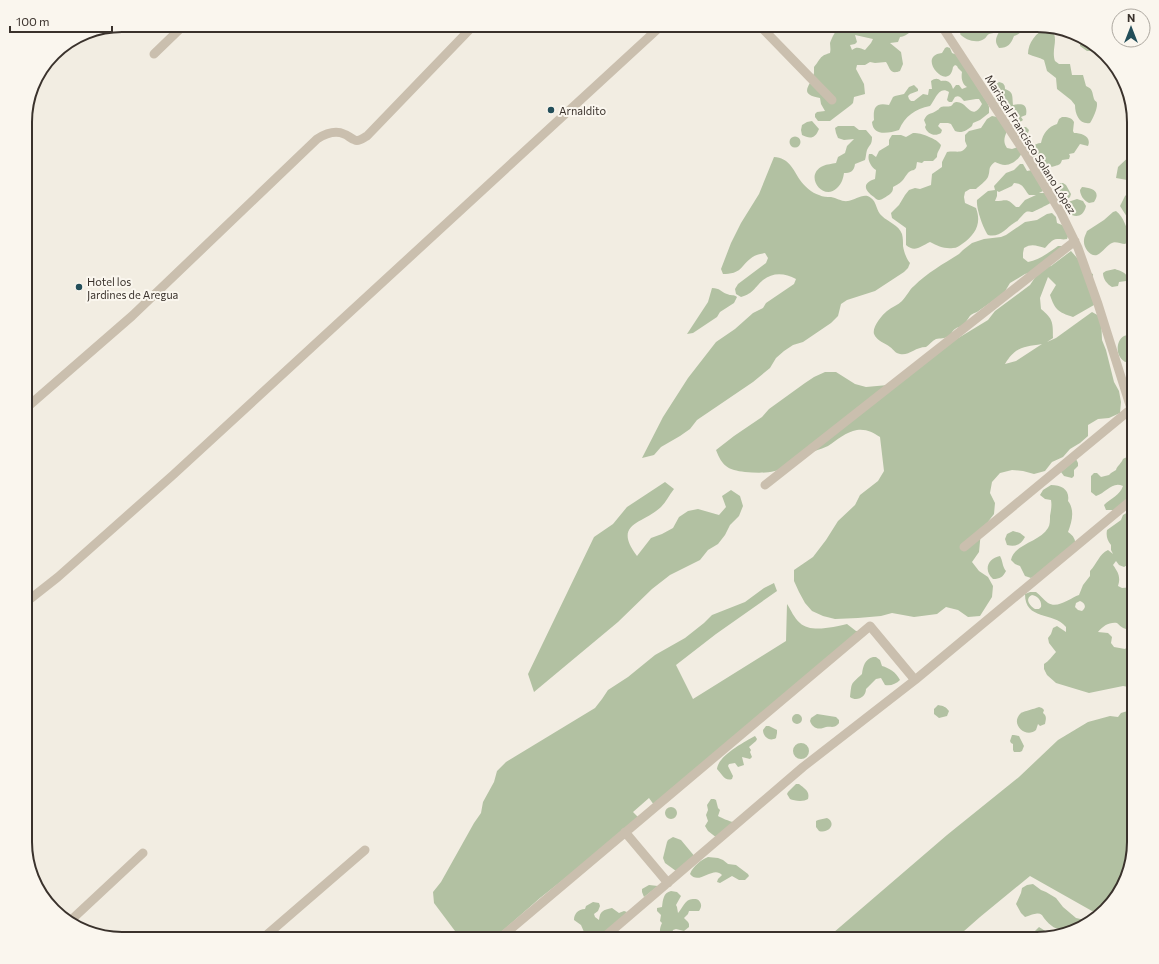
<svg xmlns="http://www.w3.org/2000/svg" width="1159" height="964" font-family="Commissioner,sans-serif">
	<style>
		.green { fill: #b2c1a2; fill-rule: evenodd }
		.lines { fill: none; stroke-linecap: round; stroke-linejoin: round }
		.minor { stroke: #cabfae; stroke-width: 9 }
		.poi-dot { fill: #234e59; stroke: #faf6ee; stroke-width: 1.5 }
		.labels { text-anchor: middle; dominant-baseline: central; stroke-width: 4; stroke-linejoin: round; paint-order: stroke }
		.poi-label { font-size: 11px; fill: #3a322c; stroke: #faf6ee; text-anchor: start }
		.street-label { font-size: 11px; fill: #3a322c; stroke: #faf6ee }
		.rim { fill: none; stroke: #3a322c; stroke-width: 2 }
	</style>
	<rect width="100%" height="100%" fill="#f2ede2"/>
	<path class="green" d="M840,25H888L887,31L894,29L895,25H915C911,31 908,36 900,37L898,42L890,43L901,52L903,64L900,71C890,75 890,68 886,62L875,63L870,62L865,65H857L856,69L864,84L865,94L854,97L853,103L851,105L830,121H818L815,117V114L817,112L825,111L821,104L820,98C797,94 811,86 814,73C814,71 814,69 814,67C821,59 819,56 830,53C831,49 830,46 830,43C831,39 837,28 840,25ZM855,35L873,39L871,43L865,50C860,48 857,46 852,50L850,45L855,44L857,42Z
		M958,25H1025C1023,31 1020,34 1014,36C1011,44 1008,48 999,48C994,41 996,38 999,32C996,33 991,33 989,34C987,35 986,38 984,39C977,44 965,40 960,34L963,28Z
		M1047,28L1052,30C1059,40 1051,49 1055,61L1059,64H1070L1072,75H1083L1086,86C1093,89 1092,92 1094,99C1096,103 1097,100 1097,105C1097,109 1093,119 1090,123C1080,125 1075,115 1075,105L1071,100L1057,89L1056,78L1047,71L1044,60C1039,57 1034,57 1028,54C1028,43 1036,32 1047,28Z
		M1081,37L1098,47L1092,51H1087L1080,46Z
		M947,47L950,48L952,53L957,55L988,104L989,107V113L980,120L973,123L972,126C967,130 962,134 955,131L951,124L948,123H940L938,126L942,130L941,133C935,137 927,134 925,127L926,125L924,120C928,112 930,115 936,111C940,109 938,109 941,107C944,106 948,107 951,106C954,104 952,103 956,102C968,101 971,123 982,104L979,99H976L964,101C961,98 960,95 955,97L952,102H949L947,100L949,92C939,85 935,100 930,106C915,109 905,116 899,130C889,133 873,137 872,122L874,120C873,108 875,102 889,105L893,97L895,96L904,94L909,87L914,85L918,89V91L910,94L908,96L909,99L911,101H914L923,94L928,95L929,89H932L931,81C935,78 938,78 941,81C948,80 951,82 953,89L956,85H959L962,89L967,87C962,84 961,78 962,72L958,68L957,66L955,65L953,67C949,94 915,56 942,53L945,48Z
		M999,82C1004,83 1005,85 1005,89C1014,92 1012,96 1013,105C1022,103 1028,104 1026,115L1021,117L1023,120C1015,127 1008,115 1009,108L1001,106L994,98V93L992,90L995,85Z
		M992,116L997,117L1007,131C1004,138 1003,142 1007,148L1012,149L1018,147L1023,151C1020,158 1013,165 1005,165C1002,165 998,163 995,162C987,168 991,170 988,177C986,181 979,186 976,189H970L965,192L964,197L965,203L976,208C982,224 975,235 962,244C959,246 957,248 953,248C944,249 938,246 930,242C921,246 915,253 906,245V228L892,218L891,213L899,205L905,195L909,190L915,188L920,189L931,185L932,174L942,167V162L947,152C957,150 961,155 967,146L965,141V135L969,131L981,128L987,119Z
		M1062,117C1067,117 1071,117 1074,122L1073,131L1074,133C1081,133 1092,136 1088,146L1080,144L1074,153L1069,154L1070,156L1069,159L1062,160C1061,164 1059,165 1055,166C1038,172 1020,145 1041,143C1043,133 1048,127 1057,124L1059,119Z
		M812,121L819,129C815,139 810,139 802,135L801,130L802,125L807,122Z
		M838,126H854L859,130H866L872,137C872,145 870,144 867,150C866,153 866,157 865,160L855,164C854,172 850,173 844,173C843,179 842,183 837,188C823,202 803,175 823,166C827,164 832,164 836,163L838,157L845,153L847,146L854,139L844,140L838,138L836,133L835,128Z
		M1023,127H1026L1029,130L1028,133L1026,135L1021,134L1018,133L1020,129Z
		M913,133C919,133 922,134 927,136C933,139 936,139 941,145C940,150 937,151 937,157L933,161H924L922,163L917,162L916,168L914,170C907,171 906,177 902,181C899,184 896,185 893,187C893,189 893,191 891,193C889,195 882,200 879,200C877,200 875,198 874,197C864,190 862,183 875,179L876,170C871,167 867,160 869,154H872L876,157L879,151L889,145V140L892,135H901L906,137Z
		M789.5 142a5.5 5.5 0 1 1 11 0a5.5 5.5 0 1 1-11 0Z
		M1134,152V176L1127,180L1116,178L1118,167Z
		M774,157C789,158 793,169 800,180C804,186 812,193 819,195C823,197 827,197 831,197C837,198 842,202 848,201C856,200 864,192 871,198C877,202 876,211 882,216C888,222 899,225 902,234C903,238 903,242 903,246C904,252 906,258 910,263L908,268L904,272L875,291L847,300L841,304L838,316L831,323L803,342L793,345L784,351L776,358L770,368L753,382L697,420L690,429L680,436L661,447L654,455L642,458L663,417L688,378L716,342L735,329L753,313L763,308L766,303L794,284L796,279C785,273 773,272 763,280C754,288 754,293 741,297L736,294L735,289L738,284L766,263L768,258L765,253C760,254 754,255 750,259C747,261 745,264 743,266C738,273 730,274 723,274L721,269L731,243L741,223L759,194Z
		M1020,164H1023L1027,171L1032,170L1043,191L1039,193H1046L1052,202C1050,204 1034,211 1033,212C1030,212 1028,211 1026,212C1023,214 1022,216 1019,219C1016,223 1018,220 1014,223C1006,228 1000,238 988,235C983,228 976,208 977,200L988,191L995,190L994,186L1006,173L1014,170ZM1014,183C1024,184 1023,188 1029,195H1036L1025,200L1019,207H1016C1006,197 1007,201 995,201L997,196V191L999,192L1012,186Z
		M1060,183H1063L1066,185L1071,194L1070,197L1067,200L1064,199C1061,194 1058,189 1060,183Z
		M1082,187C1090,188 1102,190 1094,202L1089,203C1084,201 1080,195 1080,190Z
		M1134,188V228L1120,206L1125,196Z
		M1077,199L1083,201L1086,206C1082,225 1060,213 1068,202Z
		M1116,211C1124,217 1127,229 1130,238L1129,241L1125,244C1121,244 1115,241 1112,243C1108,244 1103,252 1097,255C1090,257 1083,247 1084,240C1084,237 1086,234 1087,231L1104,220L1113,212Z
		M1052,213L1056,217L1057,223L1062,225L1069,234L1067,239C1063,240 1061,239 1057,239C1052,239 1048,245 1045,248C1037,246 1032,243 1024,248L1023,253V258L1028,262C1039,260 1048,253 1058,246H1064L1041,268L1051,266L1071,251L1078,259L1082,270L1093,274L1092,284L1094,305L1073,317C1058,312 1055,310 1050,295L1056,285L1048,277L1040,298L1041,309C1053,319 1053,322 1053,338L1047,342L1056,338L1092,312L1101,317L1102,340L1106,350L1114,382L1119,391L1121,402L1120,413L1109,418L1098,419L1088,425V436L1080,443L1070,449L1063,457L1052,462L1045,471L1034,474L1023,471L1012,470L1000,473L992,482L990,493L995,503L994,514L981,531L979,552L972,562L979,571L988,577L993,586L992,597L980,616L968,617L958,610L946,607L937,614L914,617L892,613L881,616L858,618L835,619L823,616L812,611L805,603L799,592L794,581V570L813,557L826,540L838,521L855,505L860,495L878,481L884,471L880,437C872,432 867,429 857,430C846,432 837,440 828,446C820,450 812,451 805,455C798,458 793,463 787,466C774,474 759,473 745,472C728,470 722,466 716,450L734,436L762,417L769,409L805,383L814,377L825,372H836L855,384L866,387L888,385L932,354L988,320L995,311L1030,285L1040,270L1025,274L1010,283L1004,293L977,312C967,315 970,319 963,325C961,327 957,327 955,329C952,331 951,335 949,336C945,339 940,338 936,339C932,341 929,345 926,347C915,347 909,356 900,354C895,353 894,350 890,347C885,343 877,341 874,334C872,327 882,315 887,311C892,307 898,305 902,301C907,296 909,290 914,286C927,273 943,264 959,254L963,250L972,243L984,239L1001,237L1006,235L1025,222L1037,220L1047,214ZM1042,344L1016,361L1005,364C1016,346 1024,347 1042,344Z
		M1115,269C1120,271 1130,273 1126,281L1119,282L1118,286L1112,287C1107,284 1103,279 1103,273L1106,271Z
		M712,288C720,288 721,292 727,294C731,296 733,294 737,297L734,303L720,312L717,317L693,333L687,334L708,302Z
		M1134,333V360L1131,361L1125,362C1124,361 1121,359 1120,357C1116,351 1117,340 1124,336C1127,335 1131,334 1134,333Z
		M1134,366V395L1130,383L1129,372Z
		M1134,448V489L1132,491V496L1114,510H1106L1104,505C1110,499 1120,495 1123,486C1112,481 1106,493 1096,496L1091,492C1091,487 1091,482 1091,476L1094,473H1097L1101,477L1109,475L1111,473L1116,470C1117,466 1121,464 1123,459C1131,455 1130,457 1132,449Z
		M1076,459L1078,463V466L1074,470V476L1072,478L1064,476L1061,472Z
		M665,482L674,489C669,495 666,502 661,507C643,524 612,523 637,556L651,538L662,534L673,528L679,517L688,511L698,509L719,515L726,507L722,496L731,490L740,496L743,506L739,516L730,525L725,535L718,544L708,550L700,560L670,575L652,589L618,622L534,692L528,674L594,537L613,524L627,507Z
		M1051,485C1062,485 1070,490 1068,501C1075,510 1072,522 1068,532C1074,536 1075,539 1076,546L1046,569L1031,578L1025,576L1020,566L1015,564L1011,560C1014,544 1040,542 1048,528C1050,525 1050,520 1050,516C1051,510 1052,506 1051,500L1045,499L1040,495L1043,490Z
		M1134,507V513L1130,512L1132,516L1134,517V561L1124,567L1119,565L1116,561L1113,565C1118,572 1121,577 1118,586L1122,588L1134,587V629C1126,630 1123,629 1117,623C1109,622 1103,626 1098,632L1108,633L1112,637L1111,643L1114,647L1125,649L1134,641V691L1129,687L1123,686L1089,693L1056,683L1047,675L1044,669V664C1049,661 1052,656 1056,652L1049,643L1048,638L1051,634L1053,628L1057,626L1066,632V627C1053,611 1025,621 1025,594L1030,592H1036C1040,595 1044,600 1048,603C1058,609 1070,598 1079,595L1083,585L1090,576V571C1097,564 1099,554 1108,550L1113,554L1111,550V545C1107,540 1106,536 1107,530L1121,520L1123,515L1130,511ZM1032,595C1038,596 1042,601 1041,607L1039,609H1035C1030,606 1024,599 1032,595ZM1080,601C1085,603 1087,607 1082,611L1078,610L1075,607L1076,603Z
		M1013,531L1020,533L1025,537C1021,545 1015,547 1007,545L1005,539L1007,534Z
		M1000,556C1003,561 1002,566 1006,571C1003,577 1000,579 993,579C983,570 988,558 1000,556Z
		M774,583L777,591L716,634L676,665L693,699L786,641L787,604C791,610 794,618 800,623C810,633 834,627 847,624L856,631H860L654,805L649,798L633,812L640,819L540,898L493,939H461L434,903L433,892L441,882L474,823L481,813L483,802L494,782L497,771L506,762L595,708L602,699L608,690L628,677L655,655L685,638L704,623L712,615L745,602L764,588Z
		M873,657H876L880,660L882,666C889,668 896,672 900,680C896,684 891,686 885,685L881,678L876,679L866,689C866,697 857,702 850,697C852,682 850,685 862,674C863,666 865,659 873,657Z
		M938,705C944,706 946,707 949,711L947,716L939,718L934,714V709Z
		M1039,707L1042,708L1044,710L1043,713C1047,716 1046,719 1045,724L1040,726L1038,724L1036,730C1026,739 1009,724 1021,713C1022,712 1037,708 1039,707Z
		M1134,709V724H1128L1134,726V842L1127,879L1110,906L1102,912L1092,911L1030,876L980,917L955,939H826L947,835L1019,777L1058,740L1088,722L1110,716L1118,717L1121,713Z
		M817,714L836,717L839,720V723C834,729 832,726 826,727C825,727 824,728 823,728C817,730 812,727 810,721L811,718Z
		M792 719a5 5 0 1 1 10 0a5 5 0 1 1-10 0Z
		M766,726H769L777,730V733L776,738C770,742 763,737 763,730Z
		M1012,735H1014L1019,736L1024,746L1022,751L1020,752H1014L1013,750V744L1011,743L1010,741Z
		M755,736L757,739L756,741L749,747L751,750L750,752L752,757L750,759L742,757L744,765L738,767L735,763L729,764L728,766L733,776L732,779C725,782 721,773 717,769C718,756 744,742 755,736Z
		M793 751a8 8 0 1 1 16 0a8 8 0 1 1-16 0Z
		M796,784H799C805,789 810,791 808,799C804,802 794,801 790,799L787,794L788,792Z
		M711,799H714L716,800L718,808L720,810L718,816C719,817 731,822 733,822L717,838L708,831L705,826L708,821L706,815L708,810L707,805Z
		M665 813a6 6 0 1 1 12 0a6 6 0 1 1-12 0Z
		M827,818C837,823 829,834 819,831L816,827V821L818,820Z
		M673,837L681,840L696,858L676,871L665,863L663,858L667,842L668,840Z
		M708,857L718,858L723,860L728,864L736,865L748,874L749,876L745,880H739L732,876L720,883L717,882L718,879L722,875C713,865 699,886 690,874C693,866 701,860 708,857Z
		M1033,884L1041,890L1046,892L1056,898L1063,907L1076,918L1089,921L1074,932H1069L1068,928C1062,928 1056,930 1052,926C1038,916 1047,909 1025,917L1021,913L1016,904L1021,893L1022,888L1027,885Z
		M649,885L658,886L644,897L642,892V889Z
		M671,891L677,892L681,896L676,905L677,907L678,913C683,908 685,898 694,899C697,899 698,899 700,902C702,905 701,908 699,911H689L688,914L684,918L688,922L689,924V927L684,931L676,929L673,930L671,938L664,939C659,935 659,929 662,923L660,921L661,915L657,911V908L662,907C663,900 663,893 671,891Z
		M593,902L599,903L600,906L598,911L594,914L595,917L599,920C600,911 603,910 612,908L619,913L624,911L627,912L601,937H593V939H582L583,935L584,932L581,925L574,920C574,914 578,909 585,909L586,906Z
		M1039,927L1053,936L1033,939L1035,931Z"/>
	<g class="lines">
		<path class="minor" d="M759,25L832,100
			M941,25L1025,153L1061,213L1078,248L1098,304L1134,418
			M154,54L184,25
			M25,409L132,316L317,139C325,134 335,130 344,134C348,135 351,139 355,140C359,142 363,138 367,136L474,25
			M765,485L1075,241
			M964,547L1131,409
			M25,603L58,577L173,475L662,25
			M625,832L668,883
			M69,922L143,853
			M262,939L365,850
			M499,939L870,626L915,680
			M602,939L803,767L915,680L1134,498"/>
	</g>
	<g class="poi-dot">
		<circle cx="551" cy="110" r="4"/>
		<circle cx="79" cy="287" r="4"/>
	</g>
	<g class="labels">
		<g class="poi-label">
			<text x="559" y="110">Arnaldito</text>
			<text x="87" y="281">Hotel los<tspan x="87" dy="13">Jardines de Aregua</tspan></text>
		</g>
		<g class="street-label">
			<text transform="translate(1031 144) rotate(58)">Mariscal Francisco Solano López</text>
		</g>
	</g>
	<path d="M0 0H1159V964H0ZM122 32H1037A90 90 0 0 1 1127 122V842A90 90 0 0 1 1037 932H122A90 90 0 0 1 32 842V122A90 90 0 0 1 122 32Z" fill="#faf6ee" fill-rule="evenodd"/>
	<path class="rim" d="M122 32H1037A90 90 0 0 1 1127 122V842A90 90 0 0 1 1037 932H122A90 90 0 0 1 32 842V122A90 90 0 0 1 122 32Z"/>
	<g transform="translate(1131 28)"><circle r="19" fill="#faf6ee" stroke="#ada8a0"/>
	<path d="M0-3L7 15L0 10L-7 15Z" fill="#234e59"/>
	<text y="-6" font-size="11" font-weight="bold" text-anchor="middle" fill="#3a322c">N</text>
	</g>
	<path d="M10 26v6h102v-6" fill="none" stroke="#3a322c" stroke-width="2"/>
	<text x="16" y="26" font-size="12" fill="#3a322c" stroke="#faf6ee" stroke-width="3" paint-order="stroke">100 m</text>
</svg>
